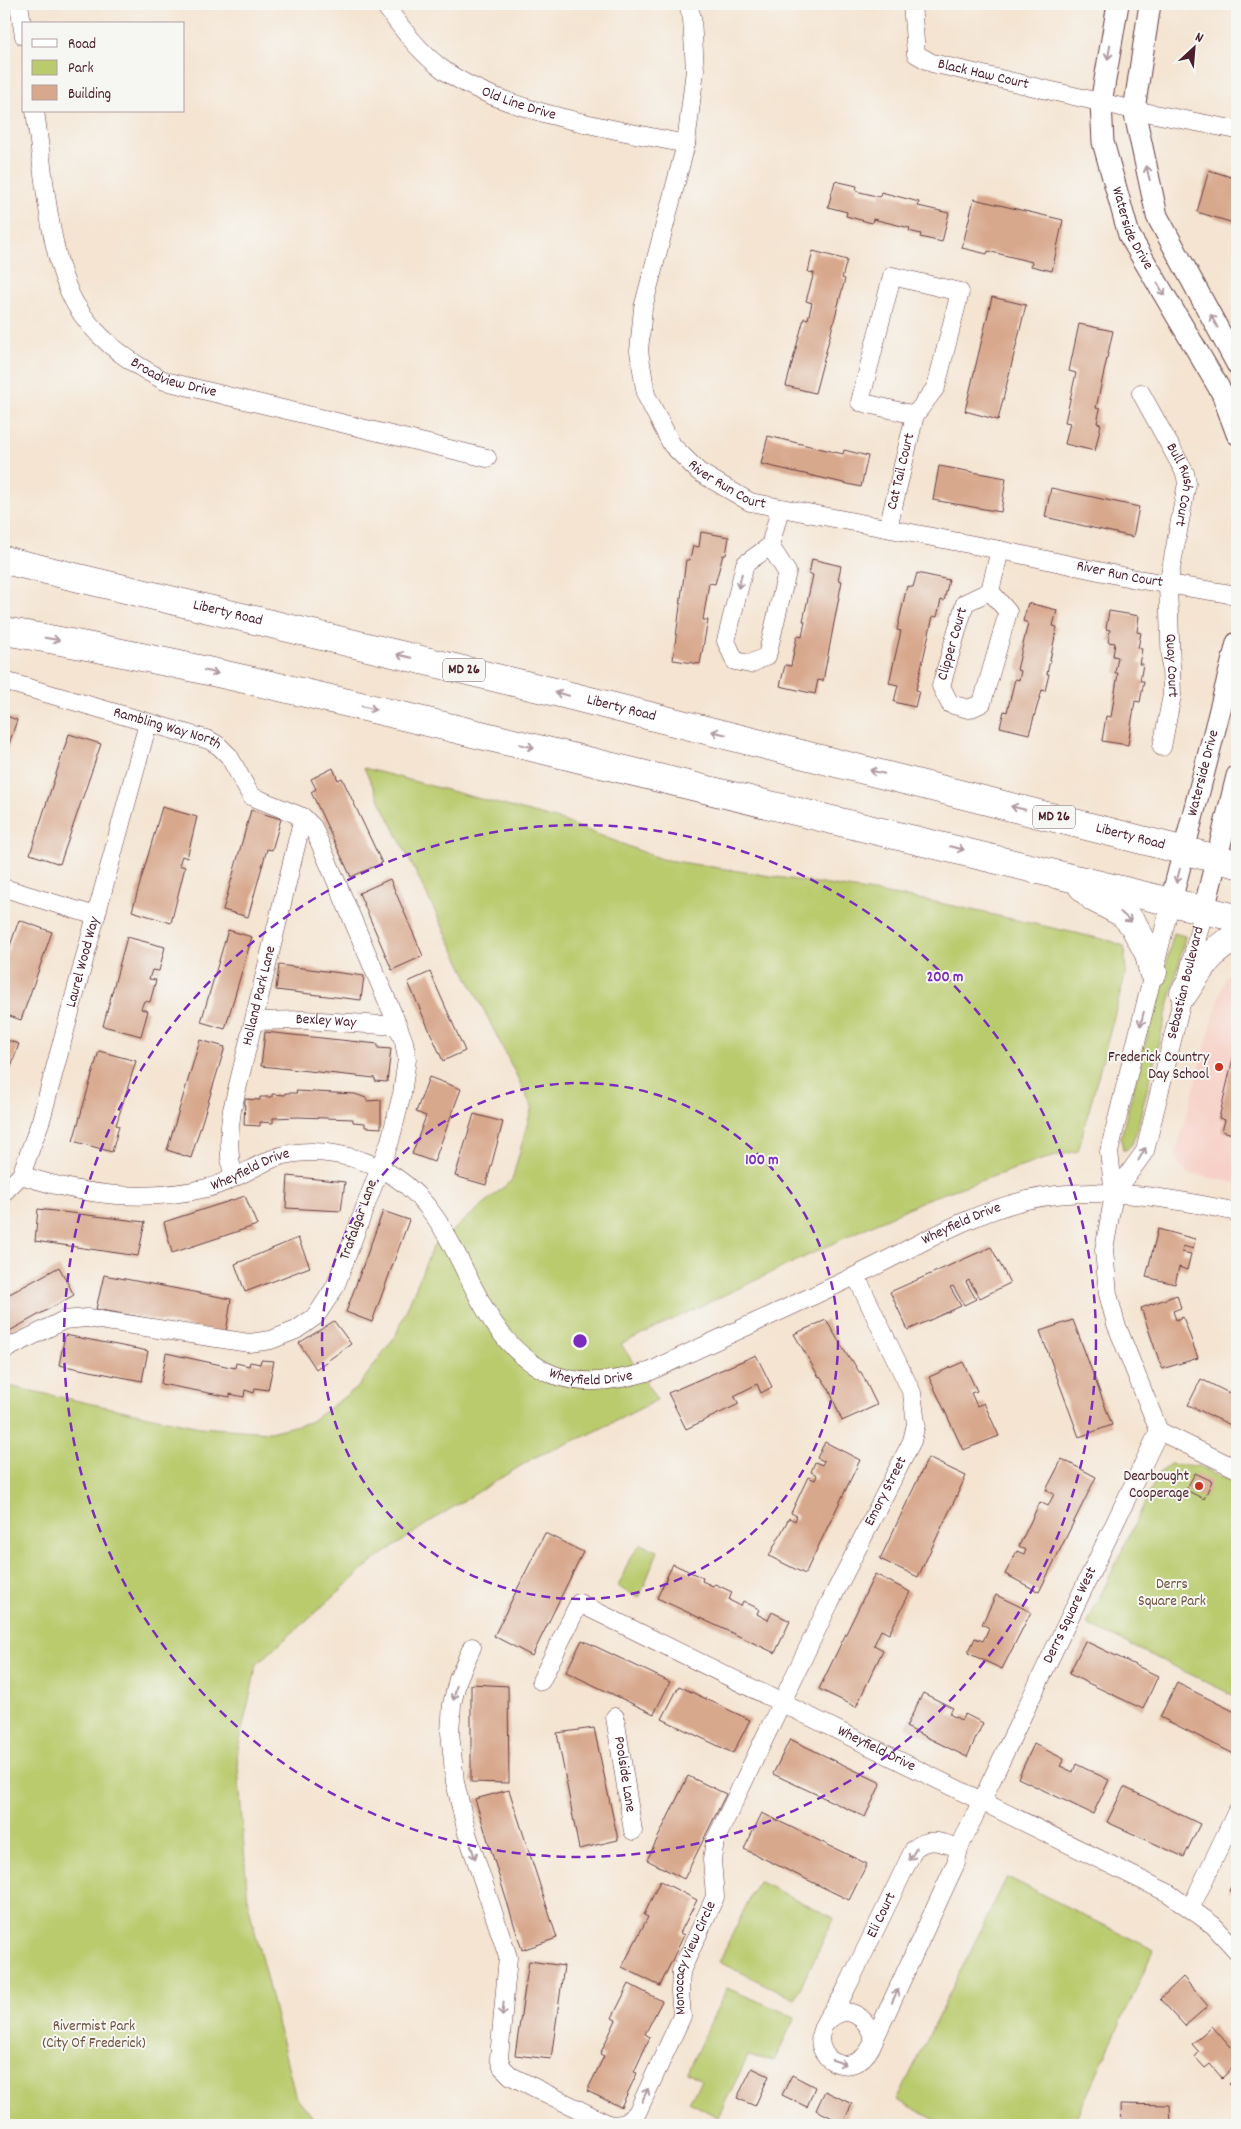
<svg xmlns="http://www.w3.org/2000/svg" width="1241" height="2129" font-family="Dekko,sans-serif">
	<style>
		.built { fill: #f7d1c7 }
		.green { fill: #bacb6e; stroke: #82754c }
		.building { fill: #d8a88d }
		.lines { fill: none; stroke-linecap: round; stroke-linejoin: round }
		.minor-casing { stroke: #643d44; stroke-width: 19 }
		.tertiary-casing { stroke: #643d44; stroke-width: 23 }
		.primary-casing { stroke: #643d44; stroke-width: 29 }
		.minor { stroke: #fff; stroke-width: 18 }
		.tertiary { stroke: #fff; stroke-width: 21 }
		.primary { stroke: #fff; stroke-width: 28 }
		.oneway { stroke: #ae9aa0 }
		.ring { fill: none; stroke: #7b2cbf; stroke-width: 2.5; stroke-dasharray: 9 6 }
		.poi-dot { fill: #c8321e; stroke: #f6f6f2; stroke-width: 2 }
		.labels { text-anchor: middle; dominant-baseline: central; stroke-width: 4; stroke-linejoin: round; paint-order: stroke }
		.shield { fill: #f6f6f2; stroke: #7e6067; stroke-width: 1 }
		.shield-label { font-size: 14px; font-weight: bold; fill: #4a1f2b }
		.street-label { font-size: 15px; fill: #4a1f2b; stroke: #f6f6f2 }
		.poi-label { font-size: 15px; fill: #4a1f2b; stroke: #f6f6f2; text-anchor: end }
		.park-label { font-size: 15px; fill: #6c533f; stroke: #f6f6f2 }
		.centre { fill: #7b2cbf; stroke: #f6f6f2; stroke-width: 2.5 }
		.ring-label { font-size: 15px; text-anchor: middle; font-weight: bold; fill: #7b2cbf; stroke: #f6f6f2; stroke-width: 4; stroke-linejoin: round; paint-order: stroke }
	</style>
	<rect width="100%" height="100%" fill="#f6f6f2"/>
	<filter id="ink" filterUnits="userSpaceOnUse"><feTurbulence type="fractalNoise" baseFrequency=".02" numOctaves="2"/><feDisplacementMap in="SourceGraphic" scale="10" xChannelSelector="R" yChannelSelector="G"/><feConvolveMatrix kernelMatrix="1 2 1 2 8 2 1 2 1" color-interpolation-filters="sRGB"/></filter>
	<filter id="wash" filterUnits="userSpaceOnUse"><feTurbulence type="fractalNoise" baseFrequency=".0096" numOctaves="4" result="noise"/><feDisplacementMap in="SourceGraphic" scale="20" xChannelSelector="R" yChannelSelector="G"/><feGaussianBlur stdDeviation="1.12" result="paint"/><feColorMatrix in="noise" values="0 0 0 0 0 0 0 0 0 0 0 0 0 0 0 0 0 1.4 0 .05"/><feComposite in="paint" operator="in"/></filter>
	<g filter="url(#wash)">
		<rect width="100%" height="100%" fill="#f4e4d1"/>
		<path class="built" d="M1237,972V1183L1187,1173L1179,1166L1175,1157L1225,976Z"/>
		<path class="green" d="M364,768L563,821L661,859L931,901L1111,941L1124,946L1126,972L1078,1151L1044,1159L927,1199L621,1344L657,1400L590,1434L535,1457L434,1519L372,1562L257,1664L237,1753L248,1903L295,2095L319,2125H4V1385L199,1427L270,1432L310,1422L358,1387L396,1335L432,1248L512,1180L532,1107Z
			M1174,933L1185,936L1180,960L1136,1133L1132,1144L1126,1150H1123L1121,1137Z
			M1170,1464L1199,1466L1234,1483L1237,1487V1697L1087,1624L1159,1473Z
			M641,1544L658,1551L639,1598L618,1587L630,1558Z
			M1007,1877L1154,1950L1073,2125H945L897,2100Z
			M758,1881L834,1918L795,1999L719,1962Z
			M727,1988L795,2017L774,2061L748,2056L718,2117L689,2102L701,2080L687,2072Z"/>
		<g id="blocks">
			<path class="building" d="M1209,170L1237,179V224L1197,212Z
				M835,181L857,186L856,191L880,197L881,192L919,202L918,206L949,213L942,242L920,237L921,234L909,231L910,228L873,219L872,223L846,216L847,212L828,207Z
				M974,199L1063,220L1052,271L1031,266L1032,262L988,251L987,254L962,248Z
				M813,251L847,260L842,278L845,279L815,393L786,386L804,318L808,319L812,303L806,301L814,273L808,272Z
				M992,297L1026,305L998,420L965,411Z
				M1079,324L1113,331L1096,408L1100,409L1097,423L1101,424L1095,451L1065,444L1070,423L1065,422L1076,373L1069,371Z
				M768,436L843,454L844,450L868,456L861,487L761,464Z
				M939,466L1006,478L1001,512L933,500Z
				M1051,488L1139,507L1133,537L1045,517Z
				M701,532L729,537L726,555H723L715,584L709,583L703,620H708L700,664L673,660L686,560H690L693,546L699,547Z
				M812,559L841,566L838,580L842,581L823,681L818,680L815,694L780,686L785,665L791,666L797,636L802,637L805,621H803L813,575L809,574Z
				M917,573L949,580L944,601L941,600L937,617L933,616L916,690L919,691L915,707L894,702L898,685L889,683L901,631L897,630L907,586L913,587Z
				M1028,603L1057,610L1053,626L1057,627L1047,674H1049L1045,691L1042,690L1029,734L1000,727L1004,711L1007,712L1015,679L1019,680L1021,671L1017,670L1028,623L1023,621Z
				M1109,611L1139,616L1137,632L1141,633L1138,648L1142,649L1139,664H1143L1140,681H1144L1140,702L1135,701L1128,745L1102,741L1106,716L1111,717L1118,673H1115L1118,657L1113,656L1115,643L1108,642L1110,630L1106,629Z
				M4,715L17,720L4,759Z
				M69,734L101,744L60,864L30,854Z
				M333,768L338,780L342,778L382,863L351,877L311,792L316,789L311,779Z
				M162,807L197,817L187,858L182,856L179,865L185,867L171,923L132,911Z
				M251,810L281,819L272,850L267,849L248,917L223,910Z
				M390,879L423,956L392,970L359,893Z
				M19,920L52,932L21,1020L4,1014V963Z
				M228,930L252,937L225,1029L201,1022Z
				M127,937L165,947L159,971L152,970L149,979L156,980L150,1002L144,1001L141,1009L148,1011L141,1036L103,1026Z
				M279,965L364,976L361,1000L276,990Z
				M430,972L465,1051L443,1061L408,982Z
				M265,1032L378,1044V1048L391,1049L387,1082L375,1081V1078L261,1066Z
				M4,1039L19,1044L4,1087Z
				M200,1040L225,1047L191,1158L167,1150Z
				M1237,1041V1143L1234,1142L1236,1135L1222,1131L1225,1120L1219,1118Z
				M99,1051L136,1061L116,1125L119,1126L112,1152L73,1141Z
				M429,1077L461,1089L434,1162L412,1154L426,1116L416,1112Z
				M296,1091L355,1094L366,1098L367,1101L381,1100V1128L365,1127V1123L353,1122V1119L298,1117L273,1118V1123L260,1122V1126L244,1125L245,1099L260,1100V1097H272V1094L285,1095V1093H297Z
				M474,1114L503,1122L486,1185L455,1176Z
				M288,1176L345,1182L341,1211L286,1208Z
				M245,1196L257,1225L172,1253L164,1222Z
				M38,1209L145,1222L138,1256L35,1241Z
				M383,1211L409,1220L372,1322L346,1312Z
				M1158,1229L1195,1239L1193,1249L1183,1246L1182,1252L1191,1254L1187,1270L1179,1267L1175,1284L1146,1277Z
				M298,1238L310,1267L245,1292L235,1264Z
				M991,1247L1010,1283L980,1298L969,1280L966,1282L976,1299L964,1305L953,1286L950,1287L961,1306L908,1330L890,1292Z
				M59,1267L74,1295L4,1334V1297Z
				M104,1275L231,1299L226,1333L96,1309Z
				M1177,1295L1181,1308L1173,1311L1176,1320L1183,1317L1198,1358L1162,1369L1141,1308Z
				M826,1320L850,1360H852L859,1372H861L877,1405L842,1421L829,1389L820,1376L819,1377L794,1334Z
				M1073,1320L1112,1425L1079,1437L1040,1331Z
				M334,1321L351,1344L316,1369L299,1343Z
				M65,1335L148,1351L142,1381L59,1365Z
				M166,1353L235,1368L236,1363L249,1366L250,1362L260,1364L261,1360L274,1361L268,1390L255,1388L254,1393L245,1390L244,1397L230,1394V1397L161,1384Z
				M756,1355L772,1387L761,1393L757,1384L734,1396L739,1404L686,1429L668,1393Z
				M963,1362L977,1391L971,1393L977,1406L984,1403L999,1436L963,1450L929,1377Z
				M1201,1379L1229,1393L1233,1386L1237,1388V1428L1188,1405Z
				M825,1442L860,1460L805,1574L769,1556L789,1518L795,1521L797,1516L791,1513L808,1477L815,1480L817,1475L811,1472L815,1462L822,1465L824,1461L817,1458Z
				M928,1458L966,1476L918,1577L880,1559Z
				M1062,1459L1096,1477L1039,1592L1005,1574L1017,1551L1024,1554L1026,1550L1019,1546L1040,1502L1048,1506L1054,1494L1046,1490Z
				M1195,1473L1212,1481L1204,1499L1186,1490Z
				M545,1533L583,1552L532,1656L494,1636Z
				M673,1564L703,1578L702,1581L713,1586L715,1584L732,1592L729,1600L741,1606L743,1601L759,1609L757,1614L768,1620L772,1612L790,1621L775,1653L657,1598Z
				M875,1574L910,1592L889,1634L881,1630L874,1645L883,1650L856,1707L819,1689Z
				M996,1595L1031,1612L1002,1669L968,1653L975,1638L983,1641L989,1628L982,1624Z
				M582,1640L670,1682L654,1714L566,1672Z
				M1085,1641L1158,1676L1143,1709L1069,1674Z
				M1177,1683L1237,1713V1747L1234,1754L1160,1717Z
				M471,1684L508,1686L509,1783L471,1782Z
				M679,1686L750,1720L733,1753L662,1719Z
				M923,1693L953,1708L949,1714L961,1720L965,1714L983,1723L967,1757L906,1727Z
				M594,1728L618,1840L579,1849L557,1733Z
				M790,1739L881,1783L865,1817L773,1774Z
				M1034,1744L1064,1759L1060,1766L1073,1772L1076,1764L1109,1780L1093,1814L1018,1778Z
				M688,1776L726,1794L684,1879L647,1860Z
				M1124,1787L1200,1824L1184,1857L1107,1822Z
				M509,1790L557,1938L522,1950L475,1799Z
				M762,1813L867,1864L849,1900L744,1849Z
				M1237,1874V1895L1229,1891Z
				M660,1881L697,1900L680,1933L684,1935L660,1986L622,1967L648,1917L644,1915Z
				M529,1961L564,1966L551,2059L515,2055Z
				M1183,1977L1208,2006L1185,2026L1160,1999Z
				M629,1984L662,2001L645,2034L650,2037L634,2072L637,2073L621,2107L587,2091L604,2056L600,2054L616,2020L612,2018Z
				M1212,2026L1230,2047L1237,2041V2064L1222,2078L1210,2064L1205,2068L1195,2057L1199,2052L1192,2044Z
				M752,2068L769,2076L755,2106L737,2098Z
				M792,2075L815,2087L807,2107L782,2095Z
				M1237,2076V2092L1229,2084Z
				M825,2091L852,2104L843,2123L816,2110Z
				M1121,2104L1170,2105L1171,2125H1122Z"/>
		</g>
	</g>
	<g filter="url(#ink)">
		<use href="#blocks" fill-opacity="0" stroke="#643d44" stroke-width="1"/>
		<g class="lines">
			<defs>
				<g id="minor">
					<path d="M19,4L24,36"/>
					<path id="s1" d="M384,4C402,29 420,53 445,71C506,113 614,129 686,144"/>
					<path id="s2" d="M688,4L692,18L695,70L686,144L643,308L639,351L646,395L672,445L699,472L750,502L1000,550L1136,579L1237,595"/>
					<path id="s3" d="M912,4L916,54L932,63L1134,110L1237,130"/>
					<path id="s4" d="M35,111C43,165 49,260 76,305C96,339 130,363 165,381L487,458"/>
					<path d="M892,276L960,292L936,387L915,415L860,402Z"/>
					<path id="s5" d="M1141,393L1185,473L1187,483L1168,585L1172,695L1162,747"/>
					<path id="s6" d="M888,528L915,415"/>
					<path d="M770,546L787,572L767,656L750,664L735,661L726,641L745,564L770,546L780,509"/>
					<path id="s7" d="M990,591L1008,612L982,703L969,709L950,704L941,686L965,603L990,591L1000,550"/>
					<path id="s8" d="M4,681L209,740L219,746L229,756L251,796L303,817L313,827L398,1026L404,1042L407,1059L402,1094L390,1141L335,1287L316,1316L296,1330L271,1340L249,1343L87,1318L64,1320L4,1350"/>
					<path d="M4,888L96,916"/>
					<path id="s9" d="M255,1021L304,1020L398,1026"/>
					<path id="s10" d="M21,1175C81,1195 144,1203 207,1188C229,1183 251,1168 272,1159C310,1144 362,1155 395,1177C464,1222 466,1318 532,1363C568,1389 611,1383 651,1371C719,1338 789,1308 857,1275C912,1249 967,1214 1027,1200C1093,1184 1172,1198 1237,1212"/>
					<path id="s11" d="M233,1177C228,1153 228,1134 232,1110L303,817"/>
					<path id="s12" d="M4,1192L21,1175L41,1120L148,723"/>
					<path id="s13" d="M1114,1194L1145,1151L1204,910"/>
					<path d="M1159,1431L1116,1324L1108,1294L1104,1250L1114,1194L1109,1152L1171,901"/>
					<path d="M1159,1431L1237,1469"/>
					<path id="s14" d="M472,1647L458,1679L452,1704L450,1732L455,1782L467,1833L508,1957L499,2058L502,2067L511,2076L610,2125L624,2124L637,2113L682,2016L680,1992L681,1971L715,1897L712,1860L715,1841L830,1602L912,1441L916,1424L912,1393L856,1276"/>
					<path id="s15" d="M541,1681L579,1603L1168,1893L1213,1925L1237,1951"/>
					<path id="s16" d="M615,1717L633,1831"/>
					<path id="s17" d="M959,1848L1159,1431"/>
					<path d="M1191,1907L1237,1811"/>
					<path id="s18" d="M825,2024C845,2000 867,2016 874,2040C859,2082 814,2064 821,2033C824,2018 838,2006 844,1993C868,1945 891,1897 914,1849C930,1836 942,1843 959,1848L956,1863L874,2040"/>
				</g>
				<g id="tertiary">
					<path id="s19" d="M1118,4L1101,103L1103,142L1129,235L1222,393L1237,434"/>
					<path d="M1150,4L1134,110L1157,216L1237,364"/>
					<path id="s20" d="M1171,901L1237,643"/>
					<path d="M1204,910L1237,776"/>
				</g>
				<g id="primary">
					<path id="s21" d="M4,560L551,691L1237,864"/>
					<path d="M4,631C175,660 344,702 514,743C755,800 996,858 1237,918"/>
					<path d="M1082,886L1094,898L1123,913L1133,924L1149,954L1153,972"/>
					<path d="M1184,993C1197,974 1213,944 1237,939"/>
				</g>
			</defs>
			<use href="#minor" class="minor-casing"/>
			<use href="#tertiary" class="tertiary-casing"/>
			<use href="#primary" class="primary-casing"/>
			<use href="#minor" class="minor"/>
			<use href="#tertiary" class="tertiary"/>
			<use href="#primary" class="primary"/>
		</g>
		<defs><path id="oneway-shaft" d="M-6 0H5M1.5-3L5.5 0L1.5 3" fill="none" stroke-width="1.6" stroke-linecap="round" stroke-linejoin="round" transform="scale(1.25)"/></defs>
		<g class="oneway">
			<use href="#oneway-shaft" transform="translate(1109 52) rotate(100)"/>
			<use href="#oneway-shaft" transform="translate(1148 173) rotate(-103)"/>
			<use href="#oneway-shaft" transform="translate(1161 289) rotate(60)"/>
			<use href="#oneway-shaft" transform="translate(1214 321) rotate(-118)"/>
			<use href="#oneway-shaft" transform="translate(740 581) rotate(104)"/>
			<use href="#oneway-shaft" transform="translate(52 639) rotate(10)"/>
			<use href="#oneway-shaft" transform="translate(404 656) rotate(-167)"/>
			<use href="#oneway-shaft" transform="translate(211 672) rotate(13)"/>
			<use href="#oneway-shaft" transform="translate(562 694) rotate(-166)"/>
			<use href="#oneway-shaft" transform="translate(369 708) rotate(13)"/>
			<use href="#oneway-shaft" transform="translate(719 733) rotate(-166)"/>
			<use href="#oneway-shaft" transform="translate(527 746) rotate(13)"/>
			<use href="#oneway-shaft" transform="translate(877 772) rotate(-166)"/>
			<use href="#oneway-shaft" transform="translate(1018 808) rotate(-166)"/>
			<use href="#oneway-shaft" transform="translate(957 848) rotate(14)"/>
			<use href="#oneway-shaft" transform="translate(1178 876) rotate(105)"/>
			<use href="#oneway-shaft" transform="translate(1126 917) rotate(42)"/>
			<use href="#oneway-shaft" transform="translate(1142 1019) rotate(104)"/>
			<use href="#oneway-shaft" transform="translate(1142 1154) rotate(-61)"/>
			<use href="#oneway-shaft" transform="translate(455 1693) rotate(103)"/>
			<use href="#oneway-shaft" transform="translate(473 1852) rotate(72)"/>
			<use href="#oneway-shaft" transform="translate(913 1854) rotate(121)"/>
			<use href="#oneway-shaft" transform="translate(895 1996) rotate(-65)"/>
			<use href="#oneway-shaft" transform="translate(503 2009) rotate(95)"/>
			<use href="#oneway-shaft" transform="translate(839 2062) rotate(18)"/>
			<use href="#oneway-shaft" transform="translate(645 2095) rotate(-65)"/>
		</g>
	</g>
	<g class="ring">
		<circle cx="580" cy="1341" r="258"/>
		<circle cx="580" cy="1341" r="516"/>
	</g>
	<g class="poi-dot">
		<circle cx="1219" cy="1067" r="5"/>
		<circle cx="1199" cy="1486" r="5"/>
	</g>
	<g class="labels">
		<g class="shield">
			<rect x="443" y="658.5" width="42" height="23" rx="4"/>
			<rect x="1033" y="805.5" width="42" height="23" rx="4"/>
		</g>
		<g class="shield-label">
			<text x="464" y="670">MD 26</text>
			<text x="1054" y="817">MD 26</text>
		</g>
		<g class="street-label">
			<text stroke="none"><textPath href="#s3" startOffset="121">Black Haw Court</textPath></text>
			<text stroke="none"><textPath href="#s1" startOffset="172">Old Line Drive</textPath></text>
			<text stroke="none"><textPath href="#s19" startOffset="231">Waterside Drive</textPath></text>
			<text stroke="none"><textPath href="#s4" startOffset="325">Broadview Drive</textPath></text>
			<text stroke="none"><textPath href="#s6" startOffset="58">Cat Tail Court</textPath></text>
			<text stroke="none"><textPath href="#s2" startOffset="524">River Run Court</textPath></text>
			<text stroke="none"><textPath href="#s5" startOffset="102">Bull Rush Court</textPath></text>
			<text stroke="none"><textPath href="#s2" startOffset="929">River Run Court</textPath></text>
			<text stroke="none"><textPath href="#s21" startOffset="230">Liberty Road</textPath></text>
			<text stroke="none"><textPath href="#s7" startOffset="220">Clipper Court</textPath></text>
			<text stroke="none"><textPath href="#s5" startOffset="286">Quay Court</textPath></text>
			<text stroke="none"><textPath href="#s21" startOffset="635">Liberty Road</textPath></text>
			<text stroke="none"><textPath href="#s8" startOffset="170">Rambling Way North</textPath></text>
			<text stroke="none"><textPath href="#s20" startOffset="132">Waterside Drive</textPath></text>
			<text stroke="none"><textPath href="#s21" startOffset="1160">Liberty Road</textPath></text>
			<text stroke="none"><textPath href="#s12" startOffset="246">Laurel Wood Way</textPath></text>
			<text stroke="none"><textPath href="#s13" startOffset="226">Sebastian Boulevard</textPath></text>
			<text stroke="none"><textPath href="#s11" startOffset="185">Holland Park Lane</textPath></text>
			<text stroke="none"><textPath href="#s9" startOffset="71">Bexley Way</textPath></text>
			<text stroke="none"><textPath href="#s10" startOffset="236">Wheyfield Drive</textPath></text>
			<text transform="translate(359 1220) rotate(-70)">Trafalgar Lane</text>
			<text stroke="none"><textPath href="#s10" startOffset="1090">Wheyfield Drive</textPath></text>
			<text stroke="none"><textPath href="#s10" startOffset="685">Wheyfield Drive</textPath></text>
			<text stroke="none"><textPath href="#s14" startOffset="1266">Emory Street</textPath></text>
			<text stroke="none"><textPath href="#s17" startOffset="258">Derrs Square West</textPath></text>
			<text stroke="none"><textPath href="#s15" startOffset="418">Wheyfield Drive</textPath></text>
			<text stroke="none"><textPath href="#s16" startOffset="58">Poolside Lane</textPath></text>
			<text stroke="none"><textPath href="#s18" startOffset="286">Eli Court</textPath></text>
			<text stroke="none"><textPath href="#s14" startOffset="755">Monocacy View Circle</textPath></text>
		</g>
		<g class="poi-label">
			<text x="1209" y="1058">Frederick Country<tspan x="1209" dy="17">Day School</tspan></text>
			<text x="1189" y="1477">Dearbought<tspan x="1189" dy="17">Cooperage</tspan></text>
		</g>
		<g class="park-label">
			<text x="1172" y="1585">Derrs<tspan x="1172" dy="17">Square Park</tspan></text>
			<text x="94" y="2027">Rivermist Park<tspan x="94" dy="17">(City Of Frederick)</tspan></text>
		</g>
	</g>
	<circle cx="580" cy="1341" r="8" class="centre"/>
	<g class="ring-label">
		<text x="945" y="981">200 m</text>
		<text x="762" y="1164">100 m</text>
	</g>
	<rect width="1241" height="2129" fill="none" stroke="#f6f6f2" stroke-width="20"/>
	<rect x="22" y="22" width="162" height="90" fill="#f6f6f2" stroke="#b1a0a2"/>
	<rect x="32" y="39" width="25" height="8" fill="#ffffff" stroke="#b1a0a2"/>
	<text x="68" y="48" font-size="15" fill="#4a1f2b">Road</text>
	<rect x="32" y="60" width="25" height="15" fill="#bacb6e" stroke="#b1a0a2"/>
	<text x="68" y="72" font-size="15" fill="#4a1f2b">Park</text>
	<rect x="32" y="85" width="25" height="15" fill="#d8a88d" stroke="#b1a0a2"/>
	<text x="68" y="98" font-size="15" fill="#4a1f2b">Building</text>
	<g transform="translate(1194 48) rotate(26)" stroke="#f6f6f2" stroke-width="4" paint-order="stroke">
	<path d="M0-4L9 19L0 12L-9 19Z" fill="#4a1f2b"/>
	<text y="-8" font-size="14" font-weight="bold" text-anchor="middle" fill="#4a1f2b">N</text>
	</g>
</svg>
